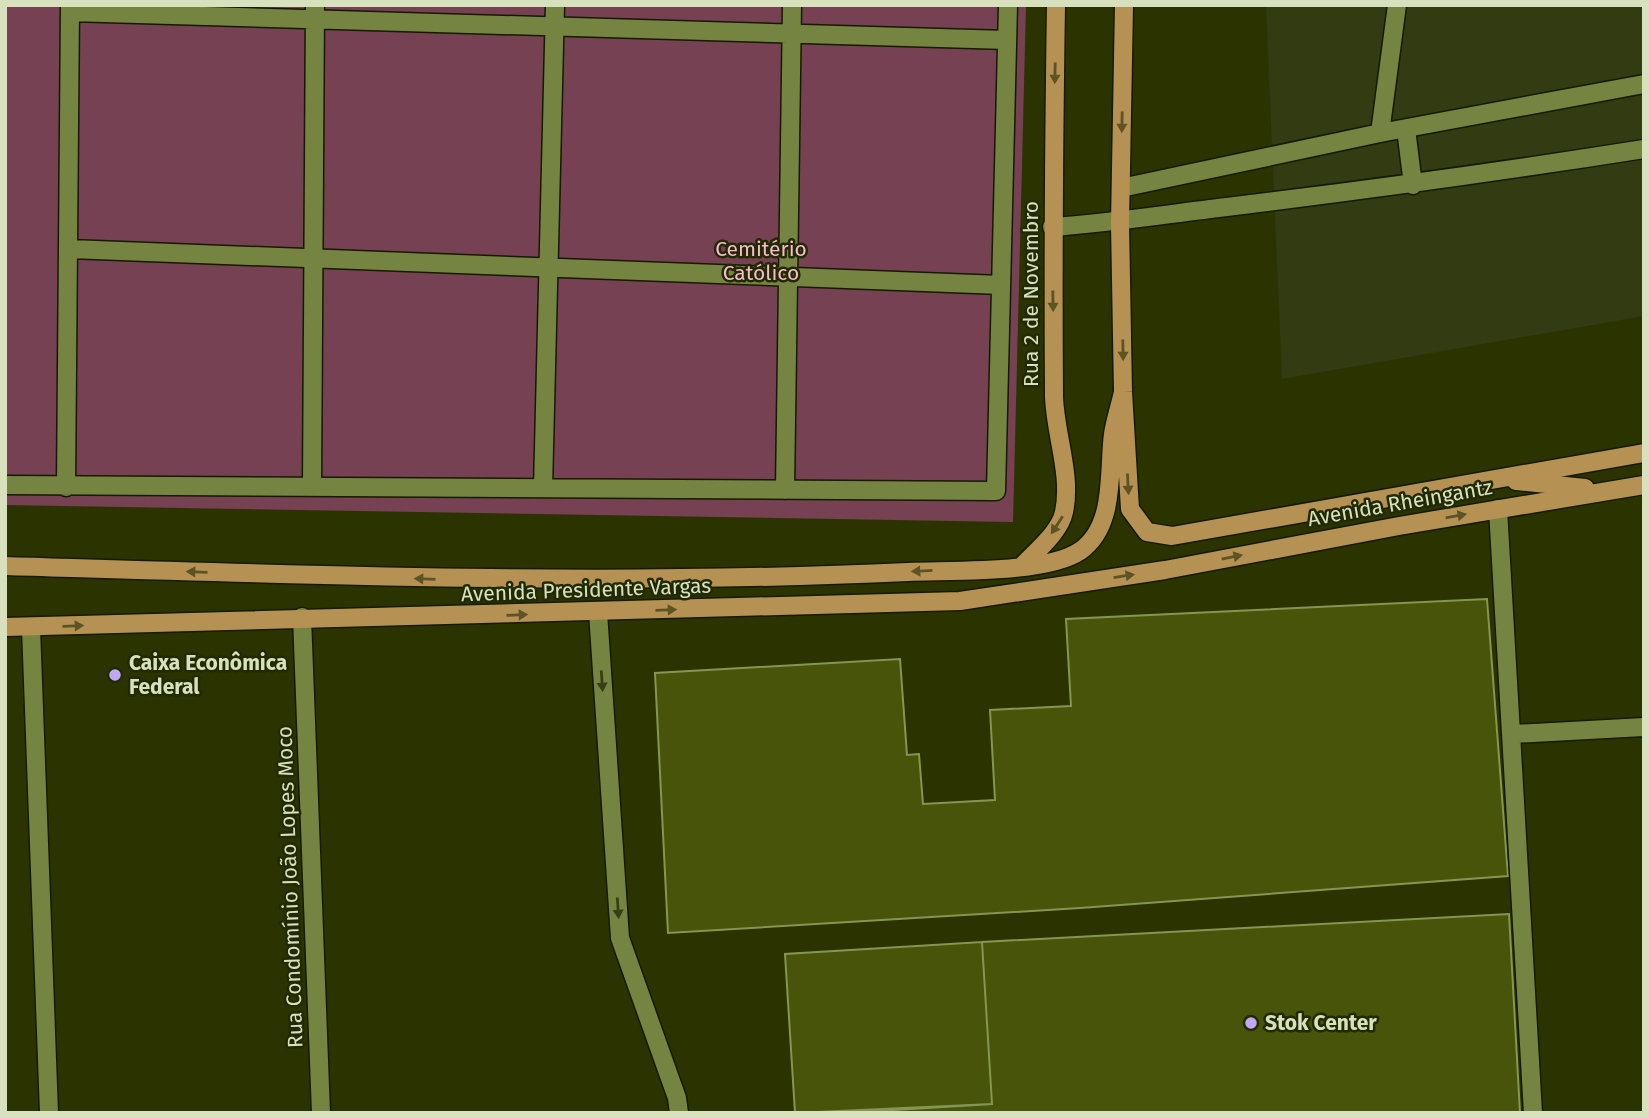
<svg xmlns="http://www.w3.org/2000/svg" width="1649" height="1118" font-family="'Fira Sans',sans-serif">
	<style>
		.built { fill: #323b12 }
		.green { fill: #764152 }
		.building { fill: #475409; stroke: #869551; stroke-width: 2 }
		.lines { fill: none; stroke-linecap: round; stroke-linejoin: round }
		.minor-casing { stroke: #141a00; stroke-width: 21 }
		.major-casing { stroke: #141a00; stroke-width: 21 }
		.minor { stroke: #758440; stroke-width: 18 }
		.major { stroke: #b59153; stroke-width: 18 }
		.oneway { fill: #5d5324 }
		.oneway2 { fill: #374014 }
		.poi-dot { fill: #c1a8f3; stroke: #222905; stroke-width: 2.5 }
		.labels { text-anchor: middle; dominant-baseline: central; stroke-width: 5; stroke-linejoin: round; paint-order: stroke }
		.park-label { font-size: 21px; fill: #f7b9cb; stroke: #222905 }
		.street-label { font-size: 21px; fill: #d7e1be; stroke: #222905 }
		.poi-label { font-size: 21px; font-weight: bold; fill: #d7e1be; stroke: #222905; text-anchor: start }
	</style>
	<rect width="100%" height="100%" fill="#2b3400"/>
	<path class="built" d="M1266,5H1644V316L1282,379Z"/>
	<path class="green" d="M5,5H1026L1013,522L5,505Z"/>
	<path class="building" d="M1487,599L1508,876L1080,908L668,933L655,673L900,659L907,755L919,754L923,804L995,800L990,710L1071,706L1066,619Z
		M1509,914L1520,1113H844L992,1104L982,942Z
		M982,942L992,1104L795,1113L785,954Z"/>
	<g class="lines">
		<defs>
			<path id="minor" d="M70,12L1007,40
				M1406,129L1413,185
				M1380,133L1397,5
				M1121,188L1380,133L1644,84
				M1052,227C1112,223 1167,214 1227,207C1366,190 1505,171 1644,149
				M70,249L1001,285
				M5,485L996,491L1008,5
				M312,486L315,5
				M66,487L70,5
				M543,488L555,5
				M785,490L792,5
				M1498,509L1533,1113
				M598,612L620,938L677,1098L679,1113
				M302,617L321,1113
				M31,628L49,1113
				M1513,734L1644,727"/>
			<path id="major" d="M1124,5L1120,223L1123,392L1130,509L1147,532L1172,536L1644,453
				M1516,481L1585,488
				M5,566C306,575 607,586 908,572C950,570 1046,574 1080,551C1116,526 1108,472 1113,434C1115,420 1120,406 1123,392
				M1022,566C1036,551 1060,532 1064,512C1072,475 1055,434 1054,396C1053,265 1054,135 1056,5
				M5,627L960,601L1165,570L1399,526L1644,485"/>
		</defs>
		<use href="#minor" class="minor-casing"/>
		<use href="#major" class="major-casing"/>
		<use href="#minor" class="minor"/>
		<use href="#major" class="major"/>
	</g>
	<defs><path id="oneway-solid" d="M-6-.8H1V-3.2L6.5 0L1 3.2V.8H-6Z" transform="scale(1.75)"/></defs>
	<g class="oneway">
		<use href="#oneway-solid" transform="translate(1055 73) rotate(91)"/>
		<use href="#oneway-solid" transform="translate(1122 122) rotate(91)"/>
		<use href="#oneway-solid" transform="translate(1053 301) rotate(89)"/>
		<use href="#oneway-solid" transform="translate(1123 350) rotate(89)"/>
		<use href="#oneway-solid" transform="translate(1128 484) rotate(87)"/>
		<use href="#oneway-solid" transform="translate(1456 516) rotate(-10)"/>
		<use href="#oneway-solid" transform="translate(1057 525) rotate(123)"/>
		<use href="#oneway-solid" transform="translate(1232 557) rotate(-11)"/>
		<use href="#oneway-solid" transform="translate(922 571) rotate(177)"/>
		<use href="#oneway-solid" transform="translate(197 572) rotate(-178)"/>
		<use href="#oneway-solid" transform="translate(1124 576) rotate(-9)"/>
		<use href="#oneway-solid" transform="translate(425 579) rotate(-178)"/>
		<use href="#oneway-solid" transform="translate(666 610) rotate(-2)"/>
		<use href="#oneway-solid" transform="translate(517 615) rotate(-2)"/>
		<use href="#oneway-solid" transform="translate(73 626) rotate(-2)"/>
	</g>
	<g class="oneway2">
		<use href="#oneway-solid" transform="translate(602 681) rotate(86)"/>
		<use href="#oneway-solid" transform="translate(618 908) rotate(86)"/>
	</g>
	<g class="poi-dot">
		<circle cx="115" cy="675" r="7"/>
		<circle cx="1251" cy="1023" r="7"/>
	</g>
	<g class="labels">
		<g class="park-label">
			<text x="761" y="249">Cemitério<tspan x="761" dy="24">Católico</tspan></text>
		</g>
		<g class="street-label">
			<text transform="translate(1031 294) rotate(-90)">Rua 2 de Novembro</text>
			<text transform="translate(1400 503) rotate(-10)">Avenida Rheingantz</text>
			<text transform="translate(586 590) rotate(-2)">Avenida Presidente Vargas</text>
			<text transform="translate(290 887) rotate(-92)">Rua Condomínio João Lopes Moco</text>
		</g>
		<g class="poi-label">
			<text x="129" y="663">Caixa Econômica<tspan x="129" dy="24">Federal</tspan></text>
			<text x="1265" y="1023">Stok Center</text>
		</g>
	</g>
	<rect width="1649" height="1118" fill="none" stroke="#d7e1be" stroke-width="14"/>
</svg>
